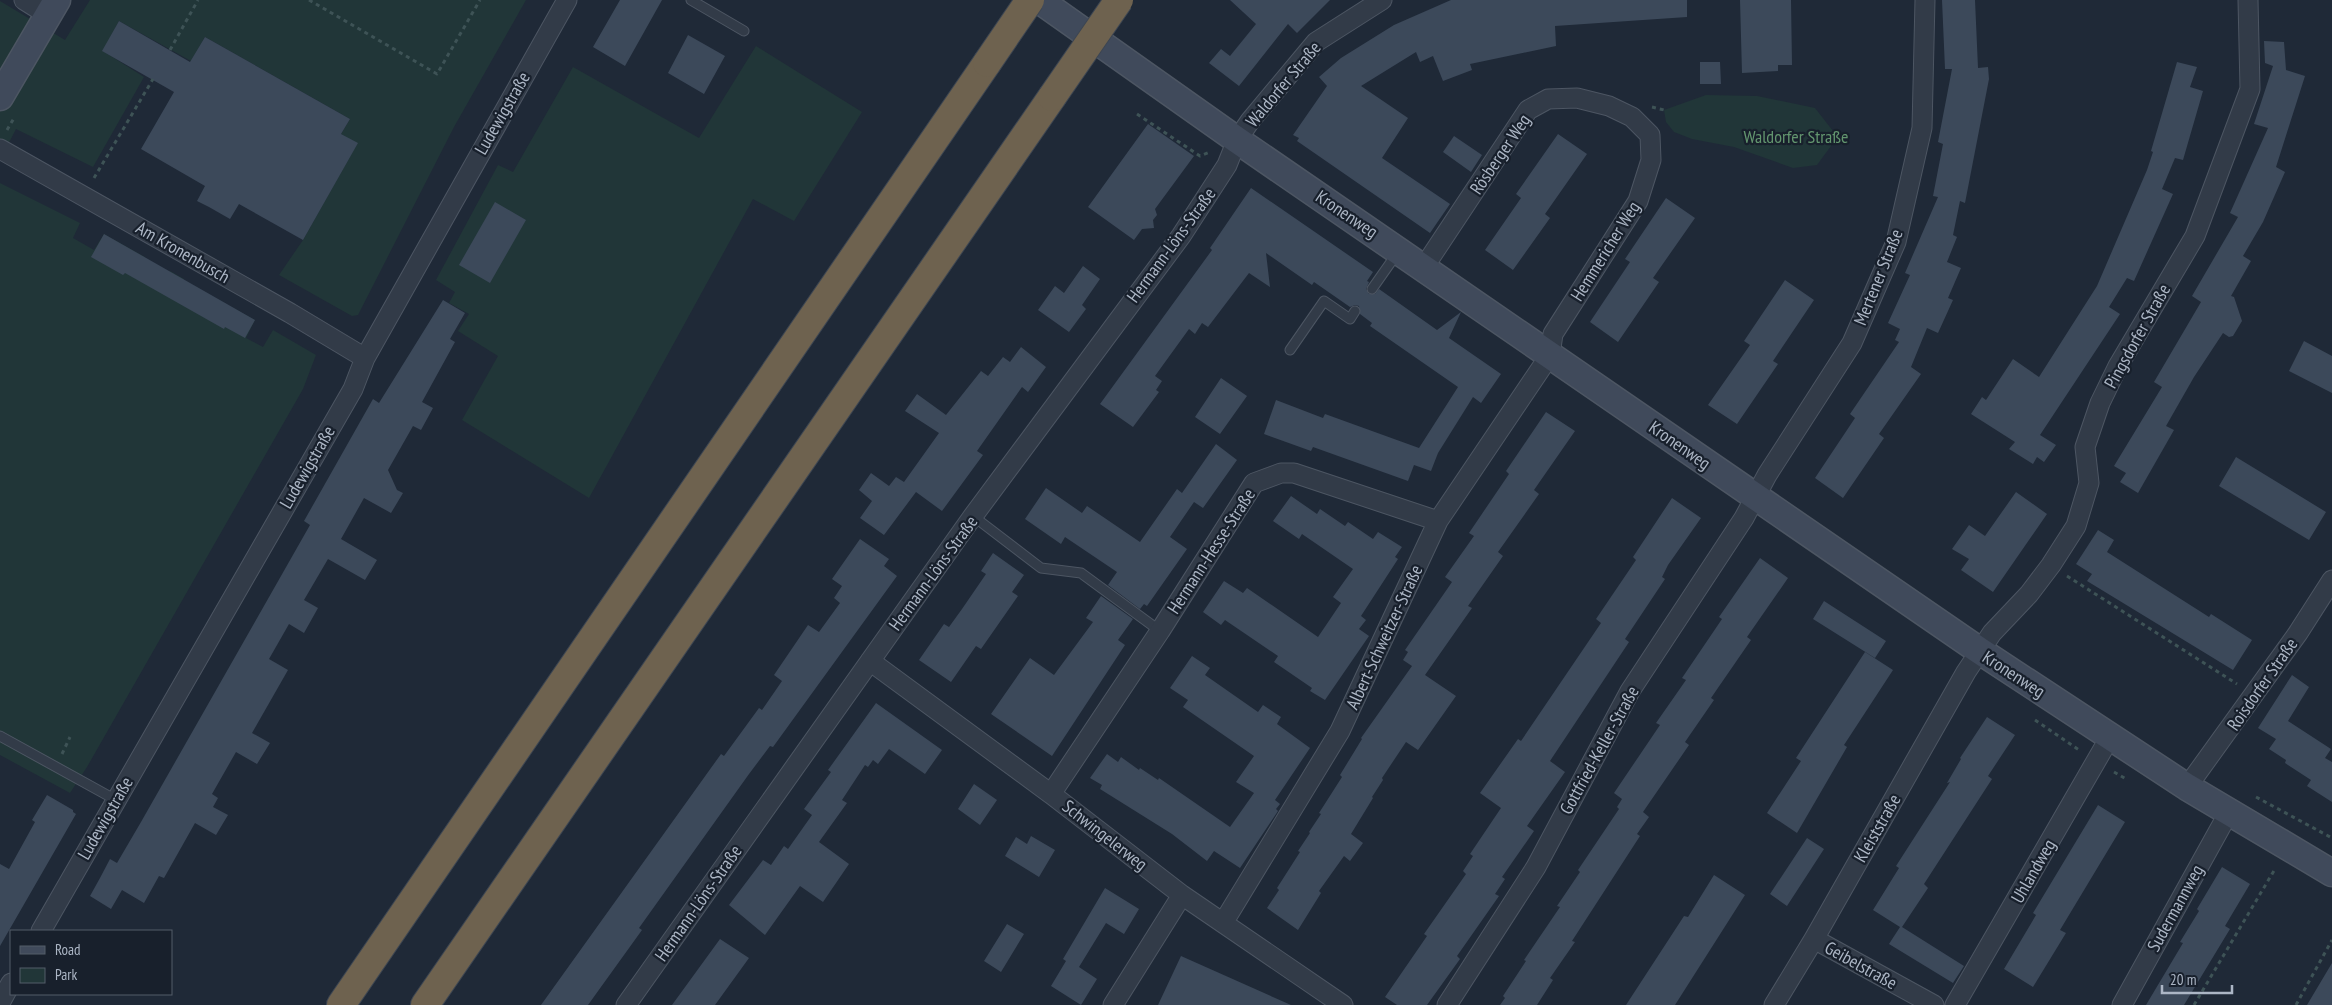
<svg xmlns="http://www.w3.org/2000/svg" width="2332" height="1005" font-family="'PT Sans Narrow',sans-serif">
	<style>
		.green { fill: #213638 }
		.building { fill: #3c495a }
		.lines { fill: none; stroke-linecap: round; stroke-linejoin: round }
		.lane-casing { stroke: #4d5663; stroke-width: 11 }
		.street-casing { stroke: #4d5663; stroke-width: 21 }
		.secondary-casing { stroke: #4d5663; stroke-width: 29 }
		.highway-casing { stroke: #3d4652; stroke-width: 30 }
		.path { stroke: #3e5356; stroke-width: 3; stroke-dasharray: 4 4; stroke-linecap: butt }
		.lane { stroke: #323b48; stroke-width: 9 }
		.street { stroke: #323b48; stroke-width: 19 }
		.secondary { stroke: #404a5b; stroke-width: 26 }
		.highway { stroke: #6e624f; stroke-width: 28 }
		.highway-bridge-casing { stroke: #3d4652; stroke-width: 30; stroke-linecap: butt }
		.highway-bridge { stroke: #6e624f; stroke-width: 28 }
		.labels { text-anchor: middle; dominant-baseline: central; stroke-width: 4.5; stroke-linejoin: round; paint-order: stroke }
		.street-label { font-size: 18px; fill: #acb6c5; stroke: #18202c }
		.park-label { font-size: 18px; fill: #63966f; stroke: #18202c }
	</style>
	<rect width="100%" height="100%" fill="#1f2937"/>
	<path class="green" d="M90,0H526L454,127L358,315L352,316L279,275L303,240L357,144L341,134L350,119L205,37L191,61L119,21L103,51L144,77L93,167L16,129L0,160V1L65,40Z
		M756,46L862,112L794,221L753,199L589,498L462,420L498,356L458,331L469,314L449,303L455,292L436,280L498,165L513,172L573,67L699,138Z
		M1706,95L1757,96L1815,108L1833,131L1831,146L1817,165L1793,168L1734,147L1692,139L1674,132L1666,122L1664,110Z
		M0,183L80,223L73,238L94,250L104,234L145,257L143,260L169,274L170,271L184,279L182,282L208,294L255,320L246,338L263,347L273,330L316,355L303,389L87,767L70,793L0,755Z"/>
	<path class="building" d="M620,0H662L625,66L593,47Z
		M1230,0H1330L1297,33L1288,24L1239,86L1209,63L1221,49L1230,56L1256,24Z
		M1451,0H1687V17L1555,26L1556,46L1470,64L1472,70L1443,81L1433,56L1420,62L1416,52L1361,86L1408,118L1382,158L1450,204L1430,233L1297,141L1299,138L1293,135L1327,86L1319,77L1341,58L1394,25Z
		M1740,0H1791L1792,65H1778V71L1742,73Z
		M1942,0H1975L1978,68L1988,67L1989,79L1965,203L1960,201L1953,235L1957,237L1947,262L1961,268L1948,298L1953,300L1938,333L1927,328L1911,367L1921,374L1879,434L1884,438L1843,498L1815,478L1855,418L1850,414L1899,342L1895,340L1900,329L1888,323L1910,275L1905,273L1938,197L1933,196L1943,144L1938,142L1952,69H1945Z
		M119,21L190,62L205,37L350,119L341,134L358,143L303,240L239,204L230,219L209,207L197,201L205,186L141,149L174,92L102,51Z
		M688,35L725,56L704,94L668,73Z
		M2264,41L2284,42L2286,70L2305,76L2276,167L2285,172L2263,222L2243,256L2251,261L2231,296L2234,297L2242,321L2233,336L2229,337L2223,333L2194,377L2166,426L2174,430L2138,493L2120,482L2126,473L2114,466L2162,387L2154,382L2201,302L2192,296L2238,217L2230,213L2268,128L2254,124L2273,66L2265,63Z
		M1700,62H1720L1721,84H1700Z
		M2177,62L2197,67L2190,87L2203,91L2183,160L2175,158L2162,189L2173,194L2134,281L2127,278L2109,307L2120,314L2040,435L2056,445L2044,462L2037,457L2033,464L2009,449L2015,442L1971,414L1982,397L1986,400L2013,359L2039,377L2097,286L2147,170L2153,152L2151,151Z
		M1148,124L1194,156L1155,209L1157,215L1153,220L1154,228L1142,229L1134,240L1088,207Z
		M1558,134L1587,154L1545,214L1550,218L1513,270L1485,250L1521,198L1516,194Z
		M1454,136L1482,155L1471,172L1443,152Z
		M1251,188L1373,272L1367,281L1369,282L1366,289L1369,294H1375L1379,289L1437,330L1461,312L1449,338L1501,374L1481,403L1473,397L1438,453L1431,471L1414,465L1408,481L1313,447L1311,451L1264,434L1276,400L1323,418L1325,414L1419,448L1458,387L1370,326L1372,323L1360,314L1359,306L1355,305L1350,307L1314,282L1312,285L1266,253L1270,287L1249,273L1208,327L1202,323L1195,334L1189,329L1155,376L1162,381L1156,390L1159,392L1133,427L1100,404L1212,250L1210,248Z
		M1666,198L1695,218L1653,278L1659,282L1618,342L1590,322L1630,262L1625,259Z
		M495,202L526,220L490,283L459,265Z
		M104,234L255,320L245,338L225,327L224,329L125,273L123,275L91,257Z
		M1083,266L1100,279L1082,305L1086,309L1069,332L1038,310L1055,286L1064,293Z
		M1785,280L1814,300L1773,361L1778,364L1737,424L1708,405L1750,345L1744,341Z
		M443,300L465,313L450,339L455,342L422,402L433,408L421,430L413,426L388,470L397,490L403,493L391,513L364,498L341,539L377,560L365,580L328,559L304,600L318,608L304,633L289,624L269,659L288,670L252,733L270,743L257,764L236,752L212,794L218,798L213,807L228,815L216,835L195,823L164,878L159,876L144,903L122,890L111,909L90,896L100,878L110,859L117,863L141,822L310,525L304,521L373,399L379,403Z
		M2304,341L2332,356V393L2289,371Z
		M1021,347L1046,367L1028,392L1022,387L977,451L983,455L942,511L916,492L884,535L860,518L872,501L859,490L871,473L889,486L896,477L904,482L939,433L905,411L917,394L946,415L981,371L988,376L1003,357L1010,362Z
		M1221,378L1247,396L1220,434L1195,417Z
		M1546,412L1575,431L1534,490L1539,494L1498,552L1503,556L1468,606L1472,608L1425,675L1456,696L1418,750L1406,742L1382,778L1383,780L1372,797L1373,798L1351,834L1363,843L1350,861L1344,856L1319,891L1321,893L1298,930L1267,908L1279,890L1277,888L1300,852L1298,851L1310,833L1309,832L1321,814L1319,813L1342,777L1340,775L1362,739L1361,738L1412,666L1403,660L1408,652L1405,650L1452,582L1445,577L1474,536L1469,533L1509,474L1506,471Z
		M1216,444L1237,460L1203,508L1194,502L1170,537L1187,549L1147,606L1144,604L1140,609L1108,585L1117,572L1065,537L1061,544L1025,519L1046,488L1082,513L1087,506L1140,542L1177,489L1182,493Z
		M2236,457L2326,512L2309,540L2219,486Z
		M2016,492L2047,514L1993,592L1961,570L1969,559L1952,549L1969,525L1985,536Z
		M1291,496L1317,514L1320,509L1345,526L1348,522L1373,539L1378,532L1402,547L1395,557L1398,559L1361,616L1366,620L1359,629L1369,636L1325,700L1310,691L1312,688L1274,662L1278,656L1225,620L1221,625L1203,612L1224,581L1243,593L1247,588L1318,637L1341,603L1333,597L1353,569L1302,534L1299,539L1273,521Z
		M1672,498L1701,518L1668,565L1662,577L1665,579L1625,639L1629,642L1550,761L1565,772L1527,826L1534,831L1502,877L1505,879L1495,894L1499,896L1457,956L1460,959L1427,1005H1397L1385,997L1427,936L1424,934L1466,874L1463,871L1473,856L1470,854L1501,808L1480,793L1518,739L1521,741L1601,623L1596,619L1636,560L1633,557Z
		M2098,530L2114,540L2107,552L2209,617L2211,614L2252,640L2233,670L2087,581L2092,574L2076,564Z
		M860,539L889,559L884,566L897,576L773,747L770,746L749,774L639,928L642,930L588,1005H541L721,754L724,756L759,708L762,710L782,681L774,675L808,625L819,632L840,603L834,598L842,586L832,579Z
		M993,553L1024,575L1012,592L1018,596L981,649L976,646L951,682L919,660L944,624L949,627L962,609L986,574L981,571Z
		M1760,558L1788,578L1747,637L1751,640L1711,698L1714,700L1685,742L1689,745L1643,812L1649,817L1637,834L1640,836L1572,941L1575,942L1550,978L1553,980L1537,1005H1500L1505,998L1503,996L1526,961L1524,960L1560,907L1557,906L1580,872L1578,870L1619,809L1617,807L1622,799L1614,793L1660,725L1656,723L1686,680L1682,678L1722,619L1719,617Z
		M1101,596L1133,619L1118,640L1125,645L1052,756L991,714L1030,658L1054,675L1093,622L1086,618Z
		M1824,601L1886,641L1875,658L1813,619Z
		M1865,652L1893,670L1844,745L1847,747L1797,833L1767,813L1801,761L1796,758Z
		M1192,656L1210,668L1205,675L1258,712L1263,705L1281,717L1277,724L1310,748L1275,800L1280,804L1276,809L1278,811L1240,868L1214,851L1207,861L1172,834L1100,789L1102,785L1090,778L1107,754L1118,762L1121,757L1139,770L1140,768L1158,780L1159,778L1230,827L1254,793L1236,782L1254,756L1183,707L1188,700L1170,688Z
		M2292,675L2309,687L2288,721L2331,749L2325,758L2332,762V802L2307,786L2311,780L2285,763L2286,760L2269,749L2276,739L2258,728Z
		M876,703L942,750L925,774L889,749L878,764L873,760L868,767L865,765L842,800L847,803L819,842L849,864L823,902L800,886L765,935L729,905L763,860L771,865L784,846L788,849L812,815L804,809L831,772L828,770Z
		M1987,717L2015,735L1988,776L1992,779L1924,884L1928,888L1902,927L1964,966L1953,983L1889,944L1900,927L1873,910L1899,868L1896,866L1950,782L1947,783L1961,759L1960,758Z
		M974,784L997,800L980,825L958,809Z
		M47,795L73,810V812L76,814L0,946V864L9,869L35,822L32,820Z
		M2098,805L2125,822L2060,930L2066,933L2033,987L2004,969L2036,915L2033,913Z
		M1031,836L1055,850L1039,877L1005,856L1016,837L1027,844Z
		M1807,838L1824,849L1787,906L1770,894Z
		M2222,867L2250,884L2225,926L2230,929L2184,1005H2146L2183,943L2180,942L2199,911L2197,909Z
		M1714,875L1745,895L1675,1005H1626L1684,916L1688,917Z
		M1105,888L1139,909L1124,934L1106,923L1079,967L1097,979L1081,1005L1051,986L1066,961L1063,959Z
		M1007,924L1024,934L1001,972L984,961Z
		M720,939L749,958L715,1005H672Z
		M1181,956L1291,1005H1158Z
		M2332,963V1005H2307Z"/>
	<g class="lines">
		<defs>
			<path id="lane" d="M691,0L744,31
				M1372,289L1398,252
				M1290,350L1324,301L1350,319L1355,311
				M973,516L1041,568L1081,573L1160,631
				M0,736L116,800"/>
			<path id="street" d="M24,0L48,15
				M0,149L290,313L365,358
				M870,661L1051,794L1182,895L1343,1005
				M2187,787L2298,633L2332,580
				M1051,794L1160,631L1254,483L1281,473H1294L1438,521
				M1223,923L1340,731L1438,521L1550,355L1553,334L1638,201L1651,160L1650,135L1632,117L1609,106L1577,98L1548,99L1528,110L1424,267
				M41,931L353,389L365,358L567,0
				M1814,939L1934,1005
				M0,1003L11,983
				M626,1005L973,516L1181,236L1227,165L1237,140L1250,121L1316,42L1382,0
				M1113,1005L1182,895
				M1447,1005L1536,867L1630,691L1744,518L1767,475L1852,343L1896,242L1922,128L1925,0
				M1774,1005L1814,939L1966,672L1992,633L2029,594L2051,565L2076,526L2089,483L2085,447L2100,403L2118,366L2195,236L2250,89L2248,0
				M1955,1005L2110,737
				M2122,1005L2229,812"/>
			<path id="secondary" d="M1039,0L1237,140L1980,651L2187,787L2332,873
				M0,97L57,0"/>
			<path id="highway" d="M341,1005L987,63
				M425,1005L1052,97"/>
		</defs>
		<use href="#lane" class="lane-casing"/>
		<use href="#street" class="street-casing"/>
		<use href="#secondary" class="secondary-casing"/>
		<use href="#highway" class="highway-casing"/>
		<path class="path" d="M309,0L437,74L480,0
			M170,50L198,0
			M1652,107L1664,110
			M1137,114L1200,156L1210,152
			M7,130L14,118
			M94,178L153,79
			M2067,576L2237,684
			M2035,720L2079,750
			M62,754L70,737
			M2114,772L2126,779
			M2256,797L2332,838
			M2194,1005L2275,869
			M2296,1005L2332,940"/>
		<use href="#lane" class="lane"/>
		<use href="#street" class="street"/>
		<use href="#secondary" class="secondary"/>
		<use href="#highway" class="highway"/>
		<defs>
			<path id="highway-bridge" d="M987,63L1030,0
				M1052,97L1119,0"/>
		</defs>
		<use href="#highway-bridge" class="highway-bridge-casing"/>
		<use href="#highway-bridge" class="highway-bridge"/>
	</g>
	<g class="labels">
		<g class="street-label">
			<text transform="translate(1283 84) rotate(-50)">Waldorfer Straße</text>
			<text transform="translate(502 113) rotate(-60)">Ludewigstraße</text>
			<text transform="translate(1500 154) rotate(-56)">Rösberger Weg</text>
			<text transform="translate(1347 214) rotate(34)">Kronenweg</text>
			<text transform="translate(1171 245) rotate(-54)">Hermann-Löns-Straße</text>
			<text transform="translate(1605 251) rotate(-58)">Hemmericher Weg</text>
			<text transform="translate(183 252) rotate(30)">Am Kronenbusch</text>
			<text transform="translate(1878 277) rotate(-68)">Mertener Straße</text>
			<text transform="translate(2137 336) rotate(-61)">Pingsdorfer Straße</text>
			<text transform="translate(1680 445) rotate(35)">Kronenweg</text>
			<text transform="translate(307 467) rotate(-60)">Ludewigstraße</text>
			<text transform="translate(1211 551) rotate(-57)">Hermann-Hesse-Straße</text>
			<text transform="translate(933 573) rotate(-54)">Hermann-Löns-Straße</text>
			<text transform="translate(1384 637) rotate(-65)">Albert-Schweitzer-Straße</text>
			<text transform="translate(2014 674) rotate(33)">Kronenweg</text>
			<text transform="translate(2262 684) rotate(-55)">Roisdorfer Straße</text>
			<text transform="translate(1599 750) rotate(-61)">Gottfried-Keller-Straße</text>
			<text transform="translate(105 818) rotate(-60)">Ludewigstraße</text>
			<text transform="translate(1877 828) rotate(-60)">Kleiststraße</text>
			<text transform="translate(1105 835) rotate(38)">Schwingelerweg</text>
			<text transform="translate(2033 871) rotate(-60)">Uhlandweg</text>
			<text transform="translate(698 903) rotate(-55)">Hermann-Löns-Straße</text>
			<text transform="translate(2175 908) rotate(-61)">Sudermannweg</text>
			<text transform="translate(1861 965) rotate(29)">Geibelstraße</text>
		</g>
		<g class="park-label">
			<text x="1796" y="136">Waldorfer Straße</text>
		</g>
	</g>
	<rect x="10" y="930" width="162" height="65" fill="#18202c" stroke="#535c69"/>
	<rect x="20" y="946" width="25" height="8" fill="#404a5b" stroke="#535c69"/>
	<text x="55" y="955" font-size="15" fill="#acb6c5">Road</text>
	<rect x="20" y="968" width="25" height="15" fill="#213638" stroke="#535c69"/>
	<text x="55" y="980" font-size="15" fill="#acb6c5">Park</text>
	<path d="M2162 985v8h70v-8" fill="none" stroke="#acb6c5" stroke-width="2.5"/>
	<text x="2170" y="985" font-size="15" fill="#acb6c5" stroke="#18202c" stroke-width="4" paint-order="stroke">20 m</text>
</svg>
